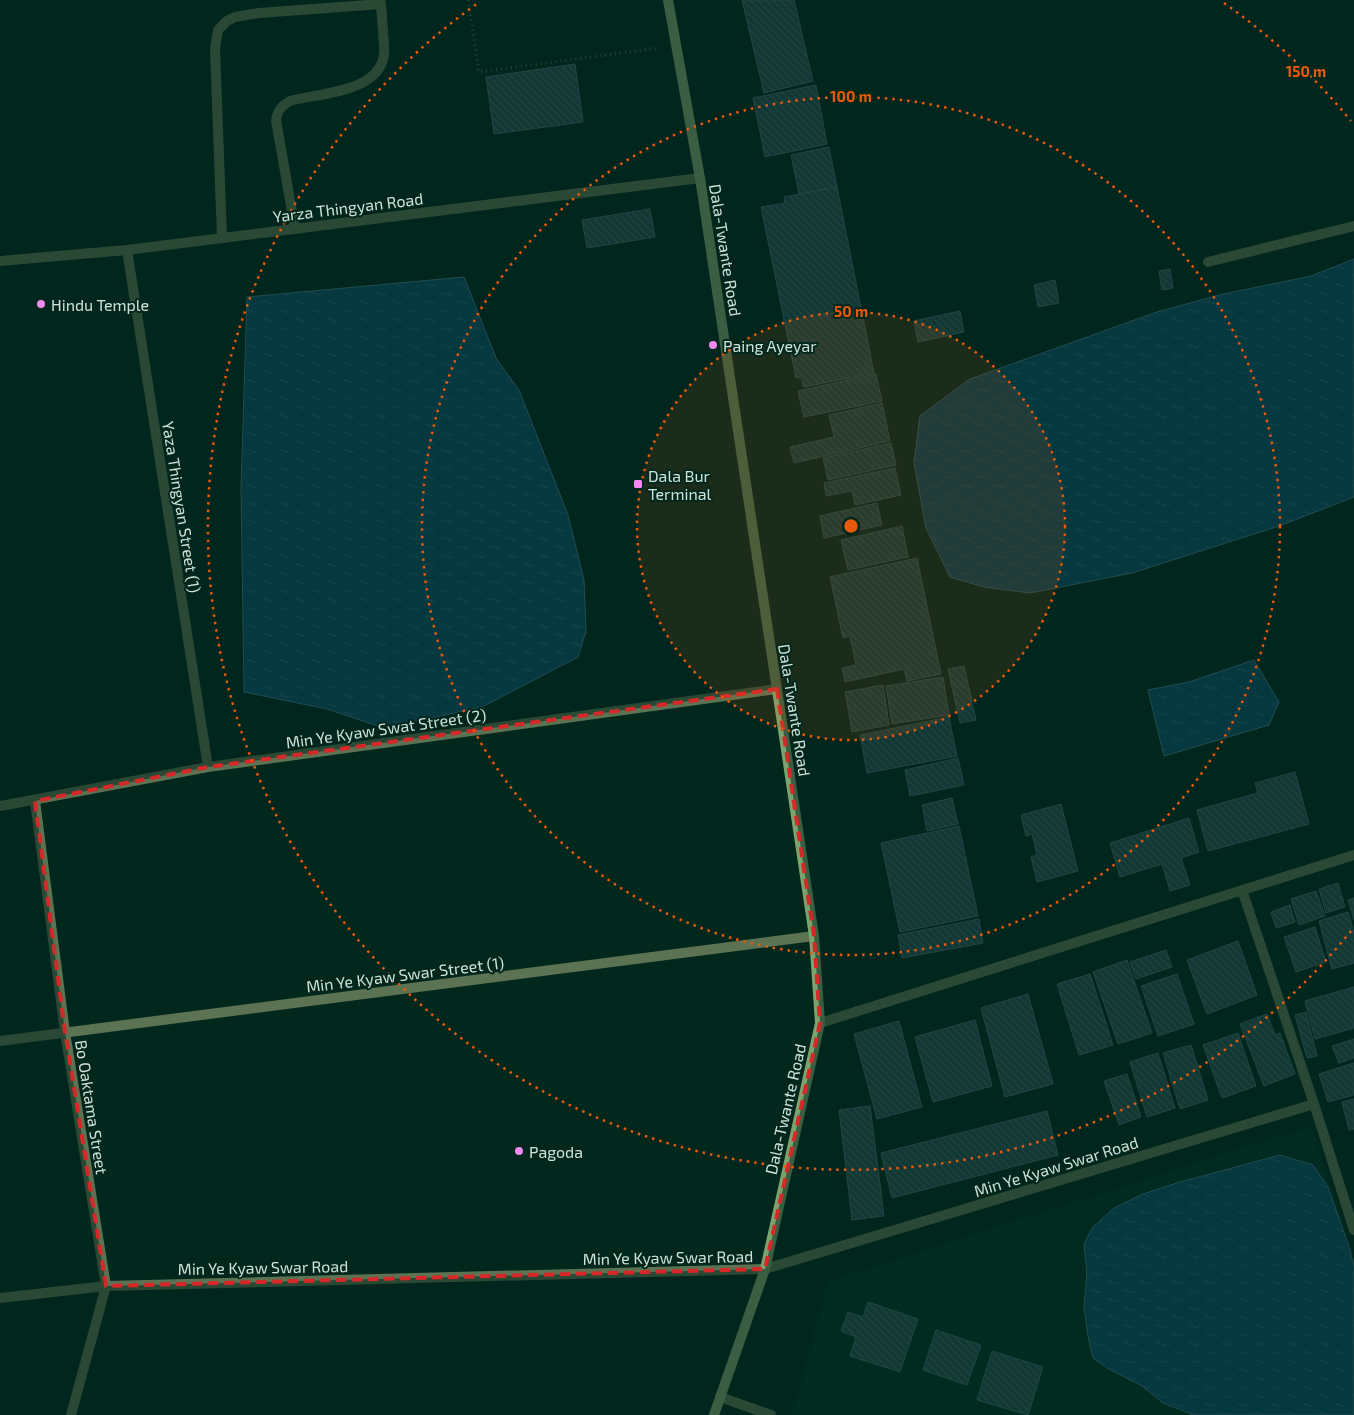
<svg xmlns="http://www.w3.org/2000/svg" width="1354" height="1415" font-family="'Exo 2',sans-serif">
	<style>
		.built { fill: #003225 }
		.water { fill: url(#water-ripples); stroke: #467a8c }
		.building { fill: url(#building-back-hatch); stroke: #456e71 }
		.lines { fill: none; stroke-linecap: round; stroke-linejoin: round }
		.path { stroke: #4c6b61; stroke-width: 3; stroke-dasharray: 1 4; stroke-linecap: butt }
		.service { stroke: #5b7352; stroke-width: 10 }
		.minor { stroke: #5b7352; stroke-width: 10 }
		.tertiary { stroke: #5b7352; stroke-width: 10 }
		.secondary { stroke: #7ca36e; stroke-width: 10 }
		.marked { fill: none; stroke: #d62828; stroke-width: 4; stroke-dasharray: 10 6; stroke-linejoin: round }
		.ring { fill: none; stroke: #e8590c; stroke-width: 2.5; stroke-dasharray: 2.5 5 }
		.poi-dot { fill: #f489f1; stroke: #02271d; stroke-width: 2 }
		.labels { text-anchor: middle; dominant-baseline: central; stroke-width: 4; stroke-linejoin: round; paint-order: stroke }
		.street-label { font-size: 16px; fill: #cfe2da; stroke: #02271d }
		.poi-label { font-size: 16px; fill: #cfe2da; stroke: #02271d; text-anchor: start }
		.centre { fill: #e8590c; stroke: #02271d; stroke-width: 2.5 }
		.ring-label { font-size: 15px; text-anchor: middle; font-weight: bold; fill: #e8590c; stroke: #02271d; stroke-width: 4; stroke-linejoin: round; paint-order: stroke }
	</style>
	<defs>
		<pattern id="water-ripples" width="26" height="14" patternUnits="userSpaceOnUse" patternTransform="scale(1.25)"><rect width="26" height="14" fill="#0c4e6a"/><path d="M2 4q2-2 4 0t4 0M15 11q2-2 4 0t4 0" fill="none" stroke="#2e677f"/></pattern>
		<pattern id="building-back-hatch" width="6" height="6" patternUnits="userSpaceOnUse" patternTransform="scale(1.25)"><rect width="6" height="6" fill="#254e51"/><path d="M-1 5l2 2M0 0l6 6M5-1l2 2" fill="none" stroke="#446769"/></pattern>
	</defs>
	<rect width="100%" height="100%" fill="#02271d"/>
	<path class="built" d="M1311,1126L1354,1255V1415H792L828,1281Z"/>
	<path class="water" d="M1354,259V497L1279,526L1132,573L1030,593L984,587L950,577L926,528L914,463L920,416L970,379L1157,312L1219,295L1311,276Z
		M464,277L496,358L519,390L568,515L584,580L586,631L578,657L482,707L384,728L327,709L244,692L241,488L247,297Z
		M1254,660L1279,702L1269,725L1164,756L1148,690L1189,682Z
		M1280,1155L1313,1165L1328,1187L1349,1247L1354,1266V1415H1194L1163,1403L1142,1386L1109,1369L1093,1358L1088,1336L1084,1307L1087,1272L1084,1244L1093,1227L1114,1208L1143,1194L1180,1182Z"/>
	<path class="building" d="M742,0H794L813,81L764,93Z
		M575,64L583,122L494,134L486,77Z
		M816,85L827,144L765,157L753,98Z
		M829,147L837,187L799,194L791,155Z
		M837,187L874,373L804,387L801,377L796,378L761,207L785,203L784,197Z
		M650,209L655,237L587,248L582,220Z
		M1170,269L1173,288L1162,290L1159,271Z
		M1055,280L1059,303L1038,307L1034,285Z
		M960,311L964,332L918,342L914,321Z
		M876,374L882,401L804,417L798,391Z
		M882,403L890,441L794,463L790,447L834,437L829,415Z
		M891,443L896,465L828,480L823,458Z
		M895,468L901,495L855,505L852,491L826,496L824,483Z
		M877,503L882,525L824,538L820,516Z
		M902,526L908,557L848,570L841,540Z
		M917,558L941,674L907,681L904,669L845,682L842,668L856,665L850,636L843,638L830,577Z
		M964,666L976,720L960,723L948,669Z
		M943,677L949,715L892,724L886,686Z
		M883,685L889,725L852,732L845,692Z
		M949,717L957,756L867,773L860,735Z
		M958,758L964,785L910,796L905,770Z
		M1295,772L1309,824L1208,851L1197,810L1258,793L1255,783Z
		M952,798L958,824L927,831L922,805Z
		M1061,804L1078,871L1037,882L1031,857L1037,855L1032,834L1026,836L1021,815Z
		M1189,818L1199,852L1181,858L1190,885L1170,891L1162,864L1120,877L1110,843Z
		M959,826L978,916L900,932L881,843Z
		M1338,883L1345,907L1326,913L1319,889Z
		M1316,891L1325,916L1299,925L1291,899Z
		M1354,898V920L1348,900Z
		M1290,905L1295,922L1276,928L1271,912Z
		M1348,912L1354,933V963L1332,969L1319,921Z
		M979,919L983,943L902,958L898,935Z
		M1315,927L1326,962L1296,972L1284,937Z
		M1238,941L1257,995L1207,1014L1187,960Z
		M1166,950L1172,967L1136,979L1130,962Z
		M1127,960L1152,1033L1118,1044L1093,972Z
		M1090,974L1113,1045L1079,1055L1057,984Z
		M1177,974L1194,1024L1158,1036L1141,986Z
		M1354,987V1028L1315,1039L1305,1001Z
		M1028,994L1053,1084L1005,1097L981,1008Z
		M1306,1012L1317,1056L1307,1058L1295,1015Z
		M1267,1014L1275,1035L1280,1033L1295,1074L1264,1086L1240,1024Z
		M975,1020L992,1086L933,1102L915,1037Z
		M899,1021L922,1107L877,1119L854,1034Z
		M1238,1033L1256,1086L1222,1098L1203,1045Z
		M1354,1039V1058L1339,1063L1332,1046Z
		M1191,1045L1208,1100L1180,1109L1163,1053Z
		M1158,1053L1175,1108L1147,1117L1130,1062Z
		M1354,1063V1095L1328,1102L1319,1074Z
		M1127,1074L1141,1117L1119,1125L1104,1081Z
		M1354,1099V1129L1349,1130L1342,1102Z
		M870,1106L884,1216L852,1220L839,1110Z
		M1047,1111L1058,1155L892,1198L881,1153Z
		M868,1302L918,1319L900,1372L850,1356L856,1337L841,1331L848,1312L863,1317Z
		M936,1330L981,1345L967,1385L923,1370Z
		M992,1351L1043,1367L1028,1415L977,1400Z"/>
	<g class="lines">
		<path class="path" d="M468,0L479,72L658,48"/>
		<path class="service" d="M295,229L276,120C278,110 281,106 290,101C318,93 380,93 384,54C385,47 383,38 383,31C382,21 382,10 380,0
			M222,238L215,48L218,30L227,21L235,17L259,13L381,4
			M1208,262L1354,226
			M720,1397L771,1415"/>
		<path class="minor" d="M127,250L208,767
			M35,801L65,1032L106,1286L71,1415
			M0,806L208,767L777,689
			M1242,890L1314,1104L1354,1230
			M820,1023L1354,855
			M0,1041L814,936
			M0,1298L106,1286L765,1269L1314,1104"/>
		<path class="tertiary" d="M0,261L127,250L700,178"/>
		<path class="secondary" d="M668,0L700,178L814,936L820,1023L765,1269L714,1415"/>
	</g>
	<path d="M0 0H1354V1415H0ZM777,689L814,936L820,1023L765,1269L106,1286L65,1032L35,801L208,767Z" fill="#02271d" fill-opacity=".55" fill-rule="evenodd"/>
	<path class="marked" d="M777,689L814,936L820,1023L765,1269L106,1286L65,1032L35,801L208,767Z"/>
	<circle cx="851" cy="526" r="214" fill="#e8590c" fill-opacity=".12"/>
	<g class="ring">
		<circle cx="851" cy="526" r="214"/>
		<circle cx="851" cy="526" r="429"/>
		<path d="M1351 931A643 643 0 1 1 478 3M1224 3A643 643 0 0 1 1351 121"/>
	</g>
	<g class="poi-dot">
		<circle cx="41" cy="304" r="5"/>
		<circle cx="713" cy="345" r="5"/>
		<rect x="633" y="479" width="10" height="10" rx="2.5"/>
		<circle cx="519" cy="1151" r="5"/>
	</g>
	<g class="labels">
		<g class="street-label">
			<text transform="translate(348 207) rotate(-7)">Yarza Thingyan Road</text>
			<text transform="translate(726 250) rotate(81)">Dala-Twante Road</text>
			<text transform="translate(182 507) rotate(81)">Yaza Thingyan Street (1)</text>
			<text transform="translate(795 710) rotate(81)">Dala-Twante Road</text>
			<text transform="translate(386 728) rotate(-8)">Min Ye Kyaw Swat Street (2)</text>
			<text transform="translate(405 974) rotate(-7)">Min Ye Kyaw Swar Street (1)</text>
			<text transform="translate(92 1107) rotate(81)">Bo Oaktama Street</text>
			<text transform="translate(785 1109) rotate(-77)">Dala-Twante Road</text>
			<text transform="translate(1056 1166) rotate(-17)">Min Ye Kyaw Swar Road</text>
			<text transform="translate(668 1257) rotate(-1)">Min Ye Kyaw Swar Road</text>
			<text transform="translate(263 1267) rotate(-1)">Min Ye Kyaw Swar Road</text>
		</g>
		<g class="poi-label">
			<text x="51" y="304">Hindu Temple</text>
			<text x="723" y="345">Paing Ayeyar</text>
			<text x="648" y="475">Dala Bur<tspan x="648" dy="18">Terminal</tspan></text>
			<text x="529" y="1151">Pagoda</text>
		</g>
	</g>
	<circle cx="851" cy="526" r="8" class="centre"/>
	<g class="ring-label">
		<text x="1306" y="77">150 m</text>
		<text x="851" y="102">100 m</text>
		<text x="851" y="317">50 m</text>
	</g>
</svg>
